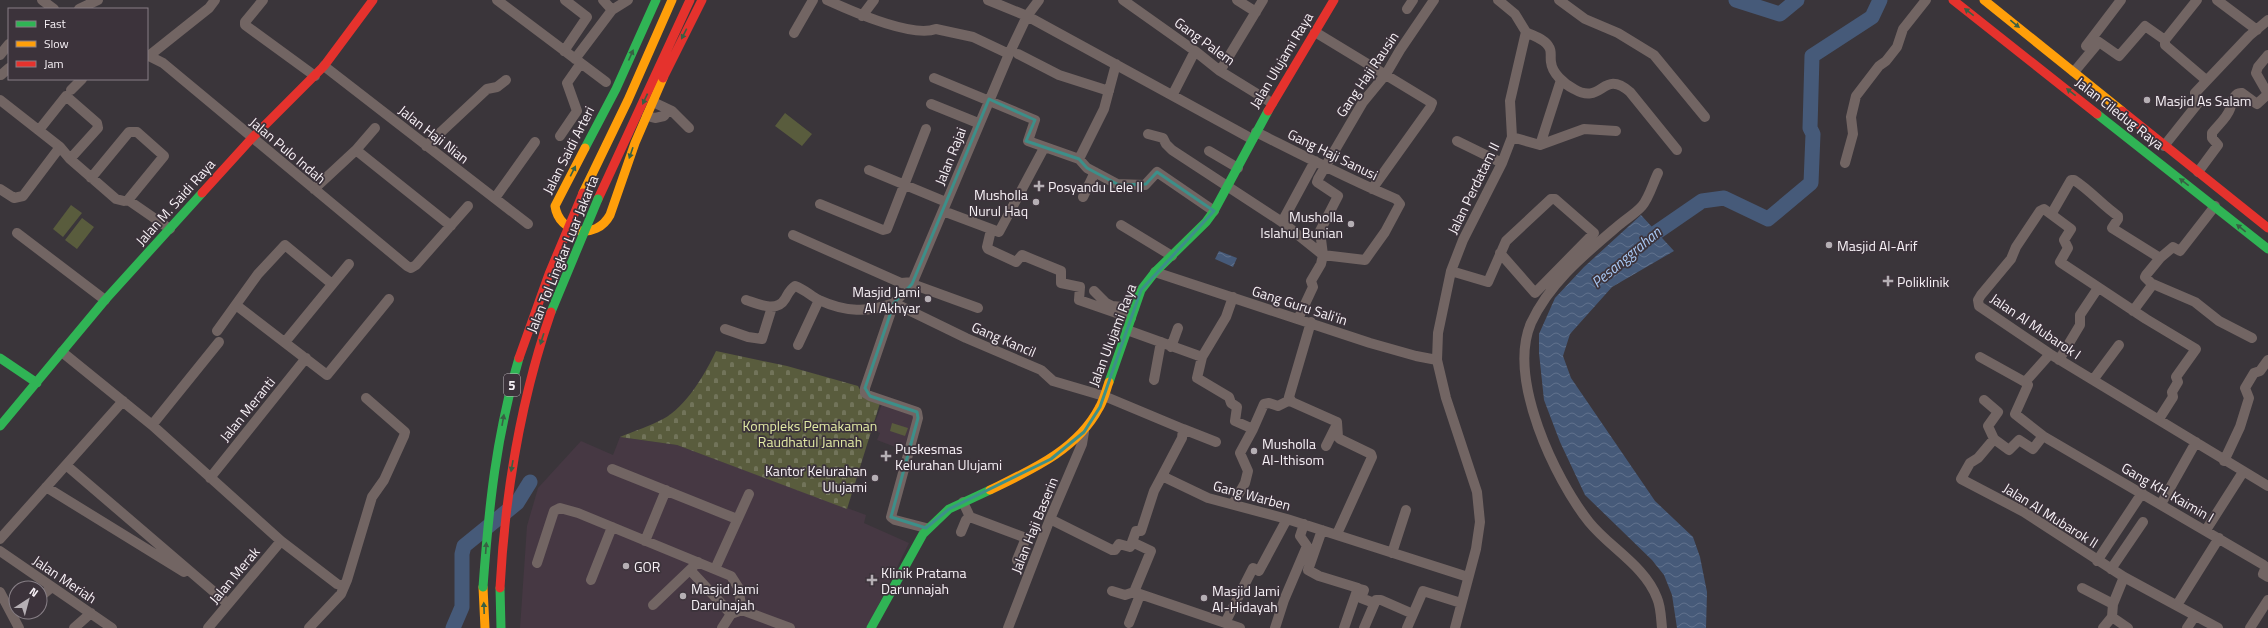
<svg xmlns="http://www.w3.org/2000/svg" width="2268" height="628" font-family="'Titillium Web',sans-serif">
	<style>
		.education { fill: #463843 }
		.cemetery { fill: url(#cemetery-stones) }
		.pitch { fill: #595c3d }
		.water { fill: url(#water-waves) }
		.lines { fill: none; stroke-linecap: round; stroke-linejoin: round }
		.river { stroke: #465a79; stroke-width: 15 }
		.street { stroke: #726563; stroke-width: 10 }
		.fast { stroke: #30b455; stroke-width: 9 }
		.slow { stroke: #ff9f0a; stroke-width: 9 }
		.jam { stroke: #e5322d; stroke-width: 9 }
		.fast-bridge { stroke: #30b455; stroke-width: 9 }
		.jam-bridge { stroke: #e5322d; stroke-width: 9 }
		.oneway { fill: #386044 }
		.marked { fill: none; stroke: #3d8f89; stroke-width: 3; stroke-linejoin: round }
		.poi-dot { fill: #b5afb4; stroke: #3c333b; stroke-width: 1.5 }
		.labels { text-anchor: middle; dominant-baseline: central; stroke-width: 3.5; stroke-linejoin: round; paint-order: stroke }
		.shield { fill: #3c333b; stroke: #bfb8be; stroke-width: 1 }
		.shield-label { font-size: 13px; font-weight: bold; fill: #f7f1f6 }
		.street-label { font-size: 14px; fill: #f7f1f6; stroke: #3c333b }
		.poi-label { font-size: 14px; fill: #f7f1f6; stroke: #3c333b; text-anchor: start }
		.park-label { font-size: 14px; fill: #e2eaa5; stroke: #3c333b }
		.water-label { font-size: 15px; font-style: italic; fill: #a8c8f4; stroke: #3c333b }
	</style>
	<defs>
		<pattern id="cemetery-stones" width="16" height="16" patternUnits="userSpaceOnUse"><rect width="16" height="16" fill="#595c3d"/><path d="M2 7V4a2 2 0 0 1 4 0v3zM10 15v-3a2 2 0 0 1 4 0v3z" fill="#72745a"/></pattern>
		<pattern id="water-waves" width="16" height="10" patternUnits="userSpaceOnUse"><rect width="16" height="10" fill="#465a79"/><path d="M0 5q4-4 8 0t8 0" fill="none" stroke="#61728d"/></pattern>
	</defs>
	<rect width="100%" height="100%" fill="#3a353a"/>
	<path class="education" d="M882,404L915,416L903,450L877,440L880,433L872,430Z
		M620,437L677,445L866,515L864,523L909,543L867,628H520L527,526L538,488L581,441L613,455Z"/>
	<path class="cemetery" d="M716,351L787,366L858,386L863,395L880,403L847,509L677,445L620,437C634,431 650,426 663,419C685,408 706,373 716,351Z"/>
	<path class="pitch" d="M785,113L812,134L802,146L775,126Z
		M71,205L82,213L63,237L53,229Z
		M82,218L94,227L77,249L65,240Z
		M892,423L908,428L905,436L890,431Z"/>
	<path class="water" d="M1641,215L1674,251L1612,287L1570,334L1563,356L1571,378L1655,501L1693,537L1700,557L1707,592L1706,628H1677L1672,595L1664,575L1652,560L1585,495L1560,442L1544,400L1539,353V334L1555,298L1584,267Z
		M1219,251L1237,258L1233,267L1215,259Z"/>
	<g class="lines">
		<path class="river" d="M1736,0L1780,14L1797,0
			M1641,243L1702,201L1724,198L1768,219L1811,183L1813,134L1810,128L1812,56L1872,17L1880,0
			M453,628L462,607V554L464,546L517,503L530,482"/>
		<path class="street" d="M42,0L54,9
			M263,0L245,22V25L315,76
			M497,0L606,82
			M603,0L612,10
			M827,0C851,11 911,38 936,29L973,37L1009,54
			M988,0L1027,16L1252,139
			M1123,0L1195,51L1220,71L1272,103
			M1237,0L1256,12
			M1559,0L1585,19L1618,33L1654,55L1705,117
			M2197,0L2165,40V45L2206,80
			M2217,0L2257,30
			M79,9L98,0
			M1407,9L1413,0
			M862,16L874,0
			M1315,32L1432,103L1430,108L1372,189
			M1526,32C1533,36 1545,39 1549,47C1552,51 1550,57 1551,62C1552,73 1564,84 1574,89C1603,106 1602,68 1630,92L1677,150
			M794,33L813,0
			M2086,46L2121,0
			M564,51L587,17L565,0
			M1018,54L1059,75L1109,91
			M0,55L9,44
			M147,55L163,63L407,266L411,268L416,265L468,206
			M150,55L209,8L215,0
			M575,59L612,10L628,0
			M324,66L528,224
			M1220,71L1263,0
			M2074,72L2099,42L2119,56L2145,26L2165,40
			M1,75L9,68
			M934,78L1035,120L1028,141L1079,159L1087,168L1117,184L1145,185L1157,172L1214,211
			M71,90L82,79
			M1173,94L1195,51
			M0,100L60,147L23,196L14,198L0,189
			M653,102L672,111L689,128
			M931,104L978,123
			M647,116L655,118L664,116L668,110
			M39,130L66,96L97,123L98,128L70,159
			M1256,132C1302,155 1348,179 1396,199L1400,204L1385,232L1365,260L1323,255L1320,231L1338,196L1317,182L1318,179L1363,102L1386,74L1400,50L1434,0
			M1148,134L1163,138L1166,144L1172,150L1282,222L1323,255L1321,264L1311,281L1313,287L1298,319
			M560,136L577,111L567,83L581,63
			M1512,137L1540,145L1584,129L1616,131
			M1457,141L1502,163
			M1540,145L1561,80
			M426,146L487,89L497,87L506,80
			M2164,146L2199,102L2195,93L2249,36L2268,20
			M60,147L70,159L116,199L124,201L128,200L170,229
			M356,150L375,128
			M1209,151L1238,168
			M1079,159L1104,109L1116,64
			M1845,163L1853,134L1851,117L1856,96L1879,66L1886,61L1897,47L1903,29L1926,0
			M869,170L946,202
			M2198,172L2218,145L2212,138V133C2217,126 2227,118 2230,109C2232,104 2233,92 2242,93L2257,104L2268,94L2256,73L2258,67L2268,55
			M1658,173C1653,183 1649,198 1642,206C1636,213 1626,219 1619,225C1585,254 1550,282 1531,323C1507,379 1555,479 1589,522C1610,548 1645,566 1657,598C1661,607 1661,619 1662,628
			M91,178L129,132H137L164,156L128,200
			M314,189L356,150L451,226
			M1083,197L1095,172
			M495,198L535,142
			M820,204L883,230L887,229L926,129
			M943,211L999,232L1044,148
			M2052,213L2071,180H2074C2091,191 2102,205 2118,216V219L2112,228L2160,258
			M1282,222L1315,161
			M1121,225L1172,256
			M991,230L987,247L988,249L1016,262L1022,255L1061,271V283L1080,287L1079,300L1131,318
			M17,233L105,300
			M793,235L901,283L913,282
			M1451,271L1488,282L1506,241L1551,199H1555L1594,233L1535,293L1500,253
			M1155,272L1370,343L1416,356L1437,360
			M912,284L978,308
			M2152,284L2145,277L2146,275L2160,258L2173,247L2180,251L2215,206
			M1094,291L1106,303L1112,306L1134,308
			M746,300C758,304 777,313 785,299C788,294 790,289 795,286C804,289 811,296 819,300C845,312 868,313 894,303
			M894,303L966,338L1041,370L1053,381L1104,396L1183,429L1182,438L1162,476L1208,498L1287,519L1468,577
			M236,305L327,375L389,299
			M2133,311L2153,284L2195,302L2219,321L2252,338
			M1311,322L1289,397L1292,402L1337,422
			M725,329L748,337L762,339L772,307
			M1127,330L1202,357L1226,317L1233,297
			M217,331L258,274L285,245L332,284
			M285,342L349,264
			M798,345L819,300
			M1171,347L1178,328
			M62,352L152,425L281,541L337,584L343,586
			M1202,357L1197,378L1229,397L1231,403L1237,407L1235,421L1253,429L1264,404L1269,403L1278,406L1290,400
			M1980,357L2025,382L2050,354
			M2059,360L2080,325V315L2098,288
			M1154,380L1161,342
			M2093,380L2119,345
			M2025,382L2028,385L2015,414L2043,436L2033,449L2019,440L2009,450L1994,439L1978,458L1970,463L1961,479L2024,512L2124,577L2218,628
			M1984,400L1998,412L1988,426L1994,439
			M2159,419L2173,397L2172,392L2178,382L2176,377L2196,349L2146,319L2060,262L2068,248L2064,240L2071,229L2044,209L2040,211L2016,247L2011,259L1981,295L1978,300L1979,306L2050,354L2268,486
			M152,425L219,342
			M1183,429L1216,442
			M2043,436L2262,564L2266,567L2263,574L2268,577
			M1326,446L1337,424
			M2224,461L2240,427L2249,398L2245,388L2254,373L2260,371L2268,360
			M66,465L227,603
			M612,469L737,519
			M210,478L306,358
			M46,487L184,572
			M963,502L970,517L1026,538L1017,560
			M1233,504L1245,483L1248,471L1240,453L1253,429
			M2161,504L2196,442
			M1050,519L1112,550H1115L1119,544L1130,547L1133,543
			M926,528L895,520L891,517L918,418L917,412L870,396L865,393V388L894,303L912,284L1009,54L1027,16L1039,0
			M1322,530L1308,570L1319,576L1358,588L1344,628
			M2206,530L2243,472
			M961,532L966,520L970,517
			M1337,534L1372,457L1371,454L1340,439L1338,437L1337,422
			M0,539L123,401
			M645,541L666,490
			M0,551L112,628
			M1392,553L1406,510
			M2097,561L2142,493
			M537,563L554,511L560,508L578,513L731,576L738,587L742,610
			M715,569L749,494
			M2111,569L2143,522
			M690,570L731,614
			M591,580L612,527
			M2082,588L2113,604
			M1360,589L1364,590L1361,598L1374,603
			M1112,591L1125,595L1134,592L1151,551L1132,542L1136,531H1141L1154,491L1162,476
			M0,592L19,628
			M1134,592L1240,628
			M40,597L52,587
			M653,605L698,562
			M2177,605L2219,538
			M2112,617L2128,628
			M1129,623L1140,595
			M1225,623L1253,568L1259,571L1287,519
			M74,628L91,613
			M208,628L281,541
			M309,628L341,594L347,580L372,497L384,480L404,436L405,432L366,398
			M722,628L731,614L742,610L790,628
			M1008,628L1050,519L1082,444L1084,432
			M1275,628L1284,600L1307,546L1300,536L1304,524
			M1364,628L1376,600H1381L1413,614
			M1407,628L1423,591L1461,603
			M1455,628L1476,549L1480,522L1477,492L1446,398L1437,360L1438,333L1451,271L1463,240L1502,163L1512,137L1510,101L1526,32L1515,14L1498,0
			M2103,628L2112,617L2113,604L2124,577
			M2187,628L2195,616
			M2250,628L2268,600"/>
		<path class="fast" d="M2097,114L2268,249
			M585,148L616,89L656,0
			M0,358L37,383
			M1109,382L1141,290L1155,272L1206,222L1214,211L1268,111
			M0,426L105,300L202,193
			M500,588L501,628
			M871,628L923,534L949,509L990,490"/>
		<path class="slow" d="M1984,0L2122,111
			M585,148L555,206C559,234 596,241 610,215L635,143L663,78
			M583,193L628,100L672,0
			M990,490C1031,470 1077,450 1099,408C1104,400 1106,390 1109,382
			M483,587L485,628"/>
		<path class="jam" d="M1953,0L2097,114
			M663,78L702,0
			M1268,111L1334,0
			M2122,111L2268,228
			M202,193L252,138L324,66L373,0
			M598,199L690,0"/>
		<path class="fast-bridge" d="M551,312L598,199
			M483,587C489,505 496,437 519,358"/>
		<path class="jam-bridge" d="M519,358L549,274L583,193
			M500,588C505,493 520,402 551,312"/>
	</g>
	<defs><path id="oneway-solid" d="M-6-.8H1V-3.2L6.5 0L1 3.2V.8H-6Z"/></defs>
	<g class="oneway">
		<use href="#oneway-solid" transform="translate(1969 12) rotate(-142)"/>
		<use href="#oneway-solid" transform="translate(2015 24) rotate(39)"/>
		<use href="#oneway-solid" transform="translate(684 34) rotate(117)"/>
		<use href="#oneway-solid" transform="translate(631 55) rotate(-66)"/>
		<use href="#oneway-solid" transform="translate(2071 92) rotate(-142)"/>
		<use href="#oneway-solid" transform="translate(645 99) rotate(115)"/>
		<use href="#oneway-solid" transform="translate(631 153) rotate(109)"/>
		<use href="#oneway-solid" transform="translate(573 171) rotate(-63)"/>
		<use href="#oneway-solid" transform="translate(2184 182) rotate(-142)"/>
		<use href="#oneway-solid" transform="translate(2241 228) rotate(-141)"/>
		<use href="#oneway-solid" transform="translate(542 339) rotate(108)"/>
		<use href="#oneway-solid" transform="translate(503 420) rotate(-80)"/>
		<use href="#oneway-solid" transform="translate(512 466) rotate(100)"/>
		<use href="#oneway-solid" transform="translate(486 548) rotate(-86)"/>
		<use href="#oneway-solid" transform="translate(484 608) rotate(-92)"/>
	</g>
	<path class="marked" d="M989,99L1035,120L1026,141L1079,159L1087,168L1119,185L1146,184L1157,172L1214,211L1141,290L1100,407L1084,432L1051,459L949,509L926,528L891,517L918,418L917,412L870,396L865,388L894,303L912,284Z"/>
	<g class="poi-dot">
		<circle cx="2147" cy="100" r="4"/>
		<path d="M1037 180h4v4h4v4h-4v4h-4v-4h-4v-4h4z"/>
		<circle cx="1036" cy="202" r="4"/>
		<circle cx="1351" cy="224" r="4"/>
		<circle cx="1829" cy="245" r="4"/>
		<path d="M1886 275h4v4h4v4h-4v4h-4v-4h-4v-4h4z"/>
		<circle cx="928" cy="299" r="4"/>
		<circle cx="1254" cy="451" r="4"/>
		<path d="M884 450h4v4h4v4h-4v4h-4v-4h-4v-4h4z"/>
		<circle cx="875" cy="478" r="4"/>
		<circle cx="626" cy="566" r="4"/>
		<path d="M870 574h4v4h4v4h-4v4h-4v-4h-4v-4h4z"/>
		<circle cx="683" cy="596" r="4"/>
		<circle cx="1204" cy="598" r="4"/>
	</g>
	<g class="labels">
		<rect class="shield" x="504" y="374" width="16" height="22" rx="3"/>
		<g class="shield-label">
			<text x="512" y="385">5</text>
		</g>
		<g class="street-label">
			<text transform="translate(1205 41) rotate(36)">Gang Palem</text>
			<text transform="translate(1281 60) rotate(-59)">Jalan Ulujami Raya</text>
			<text transform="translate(1367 74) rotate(-56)">Gang Haji Rausin</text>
			<text transform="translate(2120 113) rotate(38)">Jalan Ciledug Raya</text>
			<text transform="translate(434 134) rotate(38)">Jalan Haji Nian</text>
			<text transform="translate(288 150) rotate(40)">Jalan Pulo Indah</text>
			<text transform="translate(568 150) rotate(-63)">Jalan Saidi Arteri</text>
			<text transform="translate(1333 154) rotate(26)">Gang Haji Sanusi</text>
			<text transform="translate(950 156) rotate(-68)">Jalan Rajai</text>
			<text transform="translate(1473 188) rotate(-64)">Jalan Perdatam II</text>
			<text transform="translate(175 202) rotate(-48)">Jalan M. Saidi Raya</text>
			<text transform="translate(562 254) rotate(-68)">Jalan Tol Lingkar Luar Jakarta</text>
			<text transform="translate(1300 305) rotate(18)">Gang Guru Sali'in</text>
			<text transform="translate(2036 326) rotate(34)">Jalan Al Mubarok I</text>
			<text transform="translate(1112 335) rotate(-69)">Jalan Ulujami Raya</text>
			<text transform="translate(1004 339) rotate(23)">Gang Kancil</text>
			<text transform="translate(247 409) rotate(-51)">Jalan Meranti</text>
			<text transform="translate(2168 492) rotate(30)">Gang KH. Kaimin I</text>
			<text transform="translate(1252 495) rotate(15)">Gang Warben</text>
			<text transform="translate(2051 515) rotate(32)">Jalan Al Mubarok II</text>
			<text transform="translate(1034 525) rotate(-68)">Jalan Haji Baserin</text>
			<text transform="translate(234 575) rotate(-50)">Jalan Merak</text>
			<text transform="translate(65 579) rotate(34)">Jalan Meriah</text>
		</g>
		<g class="poi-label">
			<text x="2155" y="100">Masjid As Salam</text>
			<text x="1048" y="186">Posyandu Lele II</text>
			<text x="1028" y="194" text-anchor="end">Musholla<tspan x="1028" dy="16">Nurul Haq</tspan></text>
			<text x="1343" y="216" text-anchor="end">Musholla<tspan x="1343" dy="16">Islahul Bunian</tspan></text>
			<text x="1837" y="245">Masjid Al-Arif</text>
			<text x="1897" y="281">Poliklinik</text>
			<text x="920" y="291" text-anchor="end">Masjid Jami<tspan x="920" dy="16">Al Akhyar</tspan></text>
			<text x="1262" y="443">Musholla<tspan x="1262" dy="16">Al-Ithisom</tspan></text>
			<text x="895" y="448">Puskesmas<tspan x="895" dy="16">Kelurahan Ulujami</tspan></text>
			<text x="867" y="470" text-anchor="end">Kantor Kelurahan<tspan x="867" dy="16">Ulujami</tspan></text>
			<text x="634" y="566">GOR</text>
			<text x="881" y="572">Klinik Pratama<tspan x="881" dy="16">Darunnajah</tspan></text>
			<text x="691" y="588">Masjid Jami<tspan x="691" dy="16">Darulnajah</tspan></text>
			<text x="1212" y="590">Masjid Jami<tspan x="1212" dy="16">Al-Hidayah</tspan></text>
		</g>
		<g class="park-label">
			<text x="810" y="425">Kompleks Pemakaman<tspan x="810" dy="16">Raudhatul Jannah</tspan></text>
		</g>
		<g class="water-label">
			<text transform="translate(1626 257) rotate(-40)">Pesanggrahan</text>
		</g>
	</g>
	<rect x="8" y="8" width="140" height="72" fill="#3c333b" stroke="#877f86"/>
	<rect x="16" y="21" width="20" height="6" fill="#30b455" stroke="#877f86"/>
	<text x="44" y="28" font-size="12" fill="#f7f1f6">Fast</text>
	<rect x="16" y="41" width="20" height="6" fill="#ff9f0a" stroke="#877f86"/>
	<text x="44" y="48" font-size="12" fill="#f7f1f6">Slow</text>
	<rect x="16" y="61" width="20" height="6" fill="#e5322d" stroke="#877f86"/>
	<text x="44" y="68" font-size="12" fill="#f7f1f6">Jam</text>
	<g transform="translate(28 600) rotate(36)"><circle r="19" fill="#3c333b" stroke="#877f86"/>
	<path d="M0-3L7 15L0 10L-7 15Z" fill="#b5afb4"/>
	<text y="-6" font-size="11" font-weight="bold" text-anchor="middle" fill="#f7f1f6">N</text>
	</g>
</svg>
